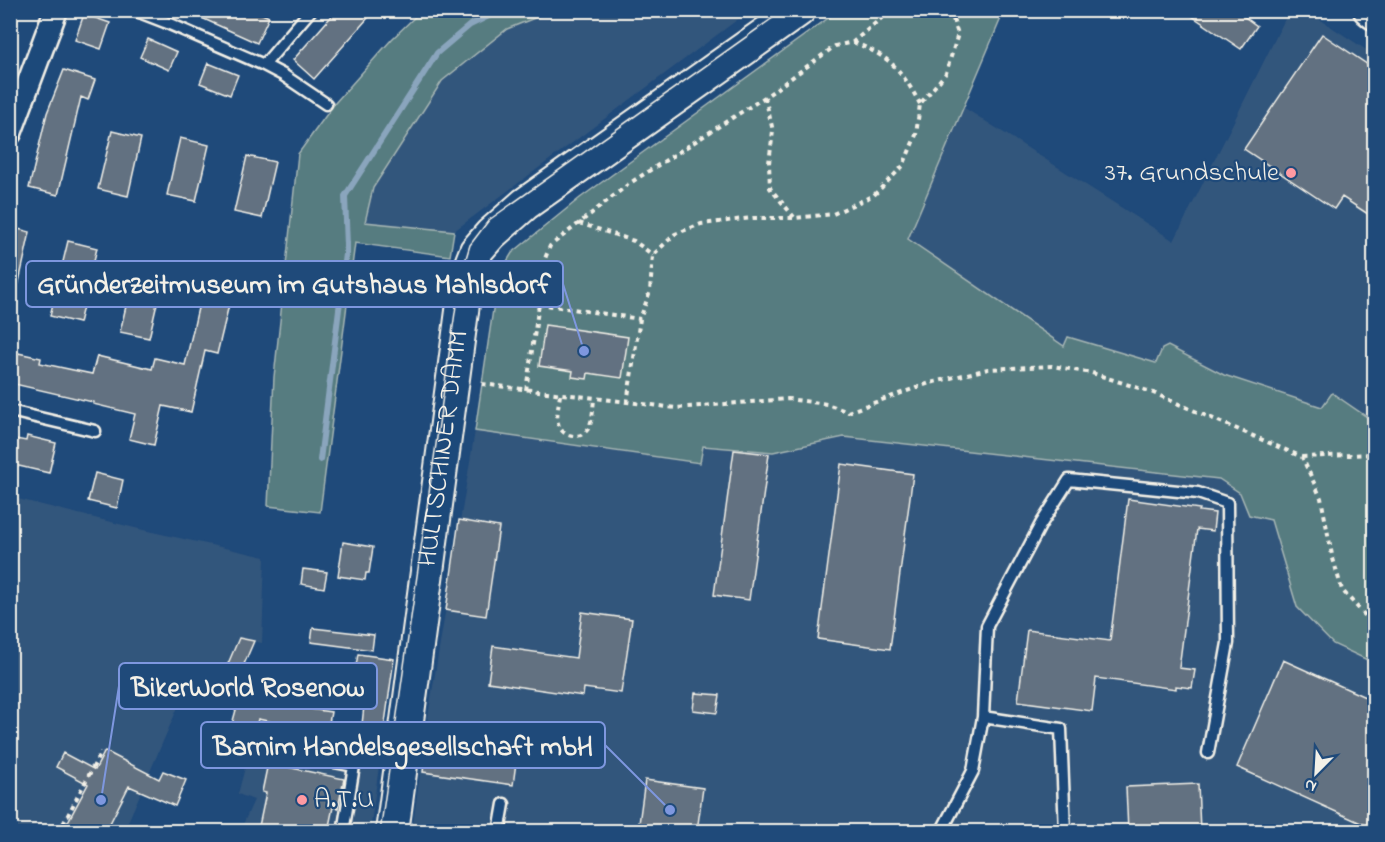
<svg xmlns="http://www.w3.org/2000/svg" width="1385" height="842" font-family="'Indie Flower',sans-serif">
	<style>
		.built { fill: #33567c }
		.green { fill: #577b80; stroke: #a6b6b4; stroke-width: 1.5 }
		.lines { fill: none; stroke-linecap: round; stroke-linejoin: round }
		.stream { stroke: #8aa5bd; stroke-width: 6 }
		.building { fill: #627181; stroke: #f4f1e8; stroke-width: 1.5 }
		.service-casing { stroke: #f4f1e8; stroke-width: 15 }
		.minor-casing { stroke: #f4f1e8; stroke-width: 27 }
		.tertiary-casing { stroke: #f4f1e8; stroke-width: 33 }
		.secondary-casing { stroke: #f4f1e8; stroke-width: 36 }
		.path { stroke: #f4f1e8; stroke-width: 4; stroke-dasharray: 4.5 4.5; stroke-linecap: butt }
		.service { stroke: #1f4a7a; stroke-width: 10 }
		.minor { stroke: #1f4a7a; stroke-width: 22 }
		.tertiary { stroke: #1f4a7a; stroke-width: 28 }
		.secondary { stroke: #1f4a7a; stroke-width: 32 }
		.tram { stroke: #f4f1e8; stroke-width: 1.5 }
		.poi-dot { fill: #ff9aa2; stroke: #1f4a7a; stroke-width: 2 }
		.labels { text-anchor: middle; dominant-baseline: central; stroke-width: 4.5; stroke-linejoin: round; paint-order: stroke }
		.poi-label { font-size: 27px; fill: #f4f1e8; stroke: #1f4a7a; text-anchor: end }
		.street-label { font-size: 27px; fill: #f4f1e8; stroke: #1f4a7a }
		.leader { fill: none; stroke: #7e97df; stroke-width: 2 }
		.callout-dot { fill: #7e97df; stroke: #1f4a7a; stroke-width: 2 }
		.callout { fill: #1f4a7a; stroke: #7e97df; stroke-width: 2 }
		.callout-label { font-size: 28px; text-anchor: middle; font-weight: bold; fill: #f4f1e8 }
	</style>
	<rect width="100%" height="100%" fill="#1f4a7a"/>
	<filter id="ink" filterUnits="userSpaceOnUse"><feTurbulence type="fractalNoise" baseFrequency=".0167" numOctaves="2"/><feDisplacementMap in="SourceGraphic" scale="12" xChannelSelector="R" yChannelSelector="G"/><feConvolveMatrix kernelMatrix="1 2 1 2 8 2 1 2 1" color-interpolation-filters="sRGB"/></filter>
	<g filter="url(#ink)">
		<path class="built" d="M552,11H749L454,231L365,222L373,188L442,81L507,29Z
			M1289,11H1307L1374,55V422L1332,393L1322,408L1224,375L1168,347L1157,363L1069,337L1065,346L908,239L963,107L1174,241Z
			M475,431L700,463L703,446L773,452L844,437L1219,479L1240,493L1249,515L1271,520L1298,607L1333,644L1374,663V831L412,832L426,729Z
			M10,497L143,530L265,557L262,643L239,638L212,701L185,691L124,831H11Z
			M258,719L327,734H361L383,737L370,831H240L254,800L238,794Z"/>
		<path class="green" d="M421,11H552L507,29L442,81L373,188L365,222L454,231L450,256L355,243L320,512L268,506L274,377L298,154L335,103L392,39Z
			M838,11H1004L908,239L1064,346L1068,337L1156,363L1162,349L1168,346L1224,375L1322,407L1332,393L1374,422V663L1333,644L1297,607L1271,520L1249,515L1240,493L1219,479L844,437L773,452L703,446L700,463L475,431L498,276L512,253L580,198Z"/>
		<g class="lines">
			<path class="stream" d="M320,460L347,246L345,196L437,53L470,25L501,10"/>
		</g>
		<path class="building" d="M184,10H253L269,17L257,43Z
			M337,10H375L314,79L293,60Z
			M1183,10H1235L1257,26L1241,49Z
			M84,14L110,23L101,49L75,40Z
			M1322,34L1374,69V218L1342,197L1334,209L1244,149Z
			M148,39L177,52L169,70L140,57Z
			M208,63L238,75L230,95L200,83Z
			M64,70L95,80L88,100L81,97L58,195L29,188L47,113Z
			M112,131L141,138L128,196L98,189Z
			M180,138L209,145L196,201L167,195Z
			M247,156L275,162L262,218L234,212Z
			M10,227L30,232L17,291L10,290Z
			M68,241L97,248L79,323L50,316Z
			M206,273L235,280L217,354L205,351L191,412L163,406L154,445L129,439L135,414L93,404V402L10,383V355L17,357L18,353L41,358L40,363L92,374L97,356L152,369L155,358L185,365Z
			M133,276L162,282L149,338L120,332Z
			M545,325L628,337L622,378L588,373L587,379L572,377L573,371L539,366Z
			M27,436L56,443L49,473L10,464V438L26,441Z
			M734,450L769,454L749,600L714,595Z
			M841,464L913,474L890,649L818,639Z
			M95,473L123,480L117,508L88,501Z
			M1128,499L1200,509L1199,511L1215,513L1213,531L1197,529L1179,668L1195,670L1192,688L1176,686V689L1096,678L1092,711L1018,701L1027,630L1110,641Z
			M459,520L499,527L486,616L446,610Z
			M343,542L373,547L369,573H366L365,580L338,576Z
			M303,569L327,572L324,588L301,584Z
			M582,612L632,619L621,693L584,688L583,696L488,682L493,646L576,658Z
			M313,628L374,635L372,650L311,642Z
			M239,638L254,641L232,692L265,705L268,699L302,708L331,712L327,734L258,719L254,735L231,728L236,710L212,701Z
			M358,654L394,659L383,737L361,734L366,687L361,686L363,673L355,672Z
			M1283,660L1374,701V829L1237,767Z
			M695,693L720,695L717,713L693,710Z
			M427,742L517,755L513,785L423,772Z
			M105,751L159,779L163,771L186,780L175,806L129,786L106,831H63L88,784L56,767L63,753L95,770Z
			M268,763L344,779L338,808L333,807L328,831H258L266,793L262,792Z
			M645,780L703,788L697,831H638Z
			M1198,784L1200,831H1128L1126,787Z"/>
		<g class="lines">
			<defs>
				<path id="service" d="M134,10L165,22L264,65L311,10
					M264,65L283,75L326,104
					M10,411L95,431
					M983,717L1061,729L1065,832
					M274,750L354,766L343,832
					M499,832L504,804
					M941,832L973,771L983,717L987,626L1041,524L1069,480L1198,493L1227,503L1228,643L1208,753"/>
				<path id="minor" d="M10,133L56,10"/>
				<path id="tertiary" d="M1368,10L1374,15"/>
				<g id="secondary">
					<path id="s1" d="M392,832L467,274L476,251L491,234L525,204L799,10"/>
				</g>
			</defs>
			<use href="#service" class="service-casing"/>
			<use href="#minor" class="minor-casing"/>
			<use href="#tertiary" class="tertiary-casing"/>
			<use href="#secondary" class="secondary-casing"/>
			<path class="path" d="M853,42C892,58 900,68 920,104
				M765,97L773,131L769,163L770,188L794,217
				M579,223L634,241L653,255
				M539,304L640,319
				M482,384L676,408L788,399L827,404L848,412L930,383L988,369L1052,366L1092,373L1151,392L1302,457L1321,498L1332,555L1342,590L1370,621L1374,623
				M526,390L539,304L538,276L550,246L630,183L765,97L835,46L853,42L891,10
				M560,395C559,403 556,414 558,423C561,438 583,441 589,427C593,419 593,408 594,399
				M627,403L640,319L650,291L653,255L675,234L701,224L753,218H795L833,214L874,195L903,166L916,135L920,104L946,73L958,34L950,10
				M1302,457L1374,454
				M59,832L101,752"/>
			<use href="#service" class="service"/>
			<use href="#minor" class="minor"/>
			<use href="#tertiary" class="tertiary"/>
			<use href="#secondary" class="secondary"/>
			<path class="tram" d="M380,832L460,278L470,245L489,220L784,10"/>
		</g>
	</g>
	<g class="poi-dot">
		<circle cx="1291" cy="173" r="6"/>
		<circle cx="302" cy="800" r="6"/>
	</g>
	<g class="labels">
		<g class="poi-label">
			<text x="1279" y="173">37. Grundschule</text>
			<text x="314" y="800" text-anchor="start">A.T.U</text>
		</g>
		<g class="street-label">
			<text stroke="none"><textPath href="#s1" startOffset="387">HULTSCHINER DAMM</textPath></text>
		</g>
	</g>
	<path class="leader" d="M584 351L563 284M101 800L119 686M670 810L605 745"/>
	<g class="callout-dot">
		<circle cx="584" cy="351" r="6"/>
		<circle cx="101" cy="800" r="6"/>
		<circle cx="670" cy="810" r="6"/>
	</g>
	<g class="callout">
		<rect x="26" y="261" width="537" height="46" rx="6"/>
		<rect x="119" y="663" width="258" height="46" rx="6"/>
		<rect x="201" y="722" width="404" height="46" rx="6"/>
	</g>
	<g class="callout-label">
		<text x="294" y="293">Gründerzeitmuseum im Gutshaus Mahlsdorf</text>
		<text x="248" y="696">BikerWorld Rosenow</text>
		<text x="403" y="755">Barnim Handelsgesellschaft mbH</text>
	</g>
	<rect width="1385" height="842" fill="none" stroke="#1f4a7a" stroke-width="36"/>
	<rect x="18" y="18" width="1349" height="806" fill="none" stroke="#f4f1e8" stroke-width="2" filter="url(#ink)"/>
	<g transform="translate(1316 773) rotate(204)" stroke="#1f4a7a" stroke-width="4.5" paint-order="stroke">
	<path d="M0-4.5L10 22L0 15L-10 22Z" fill="#f4f1e8"/>
	<text y="-9" font-size="16" font-weight="bold" text-anchor="middle" fill="#f4f1e8">N</text>
	</g>
</svg>
